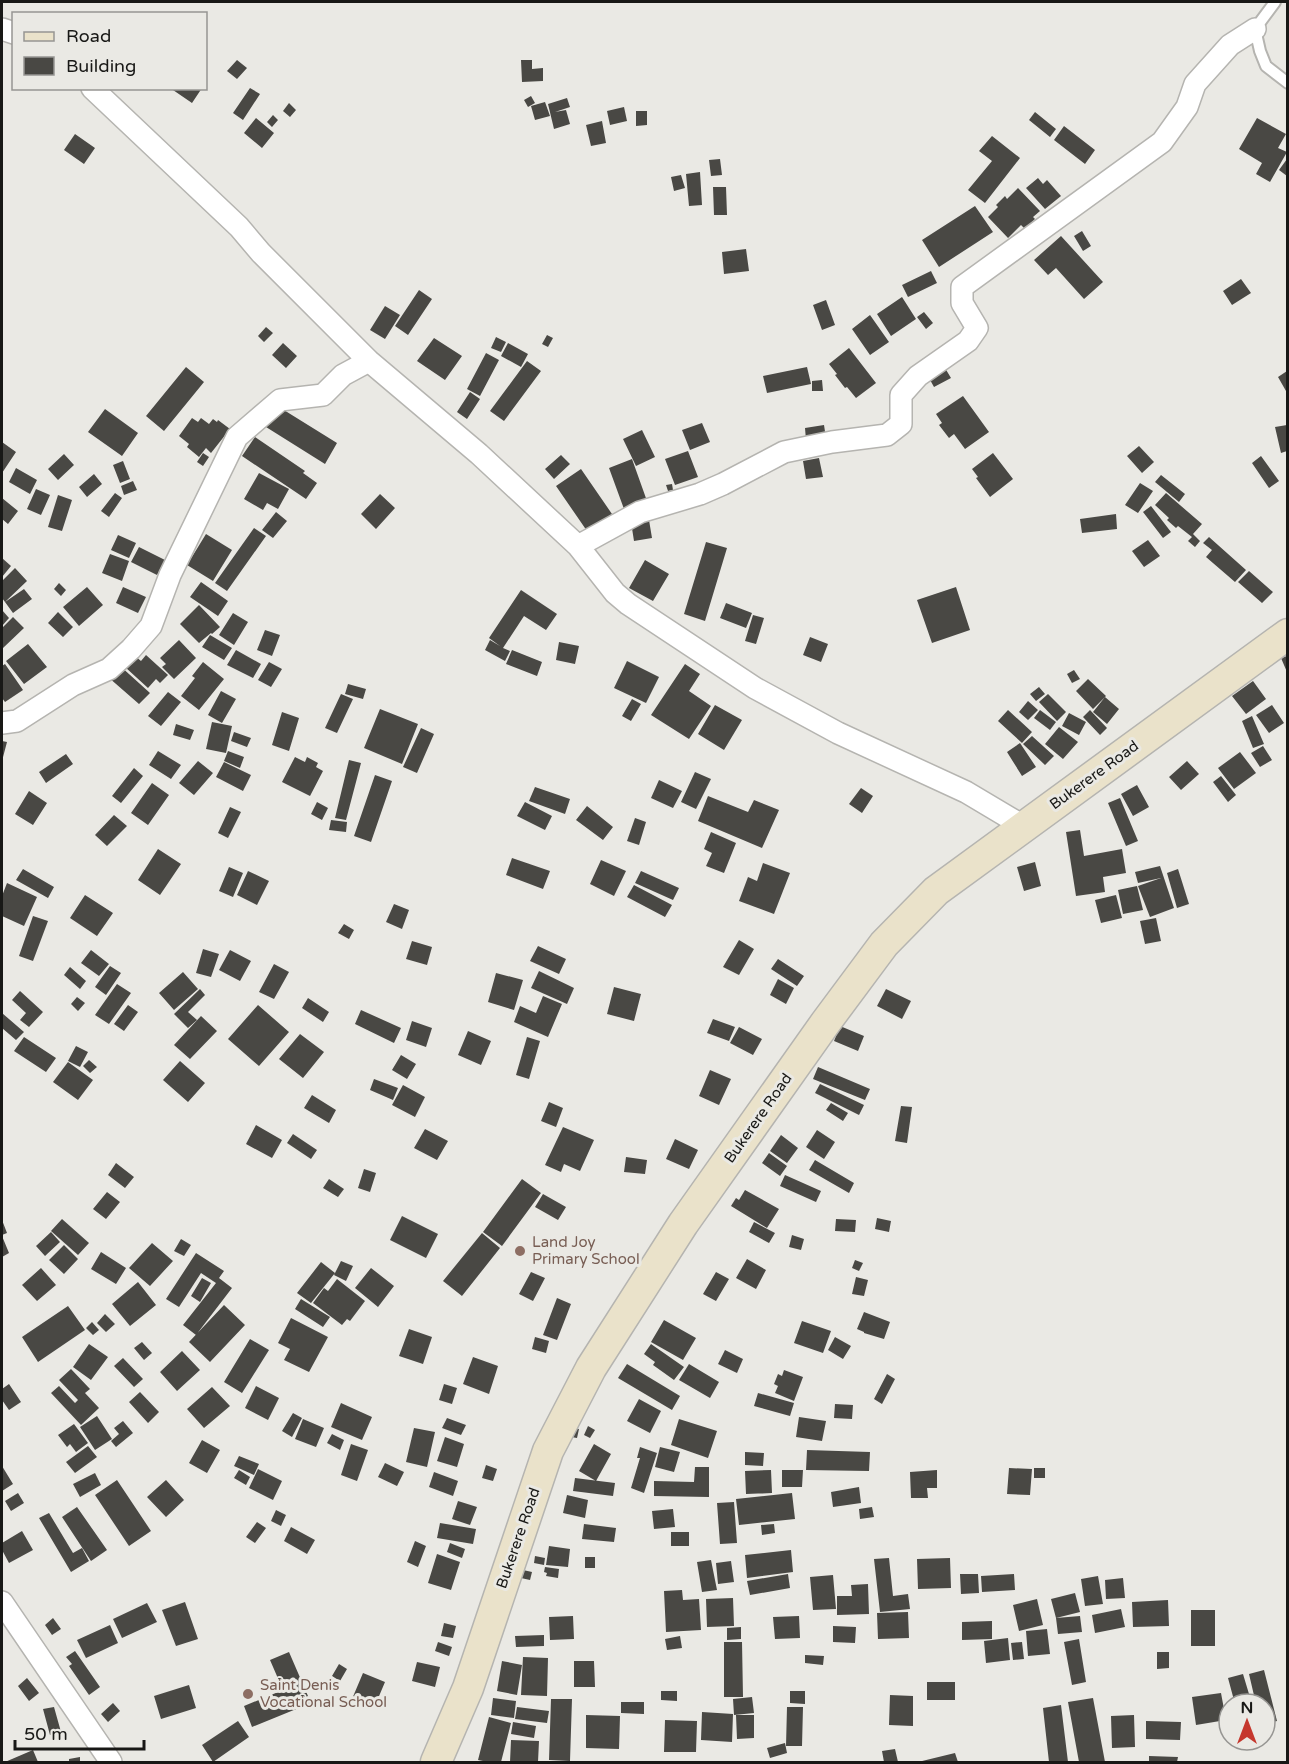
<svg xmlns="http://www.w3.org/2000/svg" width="1289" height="1764" font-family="'Varela Round',sans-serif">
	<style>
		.building { fill: #494844 }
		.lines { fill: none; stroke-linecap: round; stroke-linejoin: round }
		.lane-casing { stroke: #b5b4b0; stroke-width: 14 }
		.street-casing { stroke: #b5b4b0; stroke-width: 24 }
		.secondary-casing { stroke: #b5b4b0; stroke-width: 33 }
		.lane { stroke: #fff; stroke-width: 10 }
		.street { stroke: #fff; stroke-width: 21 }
		.secondary { stroke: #eae2ca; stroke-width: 30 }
		.education-dot { fill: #8d6e63; stroke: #eae9e4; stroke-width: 2 }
		.labels { text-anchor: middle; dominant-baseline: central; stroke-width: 6; stroke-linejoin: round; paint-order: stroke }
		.street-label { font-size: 15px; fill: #181816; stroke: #eae9e4 }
		.education-label { font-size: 15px; fill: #785e54; stroke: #eae9e4; text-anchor: start }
	</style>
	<rect width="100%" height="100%" fill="#eae9e4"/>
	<path class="building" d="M237,60L247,68L237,79L227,71Z
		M521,60H532V69L543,68V81L522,82Z
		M174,88H202L192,103L173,90Z
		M250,88L260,94L243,120L233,113Z
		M531,96L535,103L528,107L524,100Z
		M567,98L570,107L555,112L566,110L570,124L554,129L548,104Z
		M545,102L550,116L535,120L531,106Z
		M289,103L296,110L290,117L283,111Z
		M624,107L627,121L610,125L607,111Z
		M636,111H647V125L636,126Z
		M1035,112L1056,129L1050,137L1029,120Z
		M273,115L278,120L272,127L267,122Z
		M256,118L274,133L262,148L244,133Z
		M1257,118L1286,134L1278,148L1287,152L1270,182L1256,174L1262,163L1239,149Z
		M602,121L606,143L591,146L586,125Z
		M1064,126L1095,150L1085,164L1054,140Z
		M75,134L95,148L84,164L64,150Z
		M992,136L1020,158L985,203L968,190L992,161L979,151Z
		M720,159L722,175L711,176L709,160Z
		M1287,159V176L1279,170Z
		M700,172L702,205L689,206L686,174Z
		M681,175L685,188L674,191L671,177Z
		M1038,178L1043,184L1047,180L1061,196L1045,209L1026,188Z
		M713,187H726L727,215H714Z
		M1018,188L1040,211L1033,217L1035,219L1025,229L1021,225L1008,238L988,217L998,207L996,205L1005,196L1007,199Z
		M975,206L993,232L939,267L922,240Z
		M1082,231L1091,246L1083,251L1074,236Z
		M1061,236L1103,282L1084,299L1056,268L1048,275L1034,260Z
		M746,249L749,271L724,274L722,252Z
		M931,271L937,283L908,297L902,285Z
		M1241,279L1251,293L1232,305L1223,291Z
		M419,290L432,299L408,335L395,326Z
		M902,297L916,319L891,336L877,314Z
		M826,300L835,325L822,330L813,305Z
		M385,306L400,315L385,339L370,330Z
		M924,312L933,323L926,329L917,317Z
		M870,315L889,342L870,355L852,329Z
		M266,327L273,333L264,342L258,336Z
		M547,335L553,338L548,347L542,344Z
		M496,337L506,342L501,352L491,348Z
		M434,338L462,356L445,380L417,361Z
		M283,343L297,356L286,368L272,355Z
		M508,343L528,354L521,367L501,356Z
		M849,348L876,383L856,398L847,387L845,388L835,375L837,374L829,364Z
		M486,353L499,360L480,396L467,389Z
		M527,361L541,371L504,421L490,411Z
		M186,367L204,382L164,431L146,416Z
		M807,367L811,384L767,393L763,376Z
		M945,368L951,378L934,387L929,378Z
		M1287,371V390L1286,391L1278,377Z
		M822,380L823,391H812V381Z
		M470,392L480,399L467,419L457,412Z
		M963,396L989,432L965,449L954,434L949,438L939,425L942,423L936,414Z
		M279,407L337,443L325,464L266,427Z
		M105,409L138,433L122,456L88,432Z
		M192,418L198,422L201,418L209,424L213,419L217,422L218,420L230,429L211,453L206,448L199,457L187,447L189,444L179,436Z
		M702,423L710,442L690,450L682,430Z
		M824,425L826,438L806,440L805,428Z
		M1287,425V451L1281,453L1275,427Z
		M642,430L655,457L636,466L623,439Z
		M255,437L305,471L303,473L317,483L306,499L242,456Z
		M2,442L16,452L2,473Z
		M1139,446L1154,462L1142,473L1127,456Z
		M688,451L698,477L675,485L665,459Z
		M203,453L209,457L203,466L197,462Z
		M993,453L1013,479L990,497L976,478L978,477L972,469Z
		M64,454L74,465L58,480L48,469Z
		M561,455L570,464L554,479L545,469Z
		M1261,456L1279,481L1269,488L1252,463Z
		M819,458L823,477L806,479L803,461Z
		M632,459L647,501L624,509L609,468Z
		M123,461L130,479L120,483L113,465Z
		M16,468L37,480L30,494L9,482Z
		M581,469L612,514L587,531L556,486Z
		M259,473L289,489L278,509L267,503L263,510L244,499Z
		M94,474L102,484L87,497L79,487Z
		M1161,475L1185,494L1179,502L1155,482Z
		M133,481L137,490L124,495L121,486Z
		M1140,483L1153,491L1138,513L1125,505Z
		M672,484L673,490L668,491L666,485Z
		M36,489L50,495L41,515L27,509Z
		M115,493L122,498L109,517L101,511Z
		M1166,493L1202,524L1193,534L1200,541L1195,547L1188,541L1192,537L1178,526L1176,528L1167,520L1169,518L1155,505Z
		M380,494L395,508L376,529L361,514Z
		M58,495L72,500L62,531L48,527Z
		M2,498L18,511L8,524L2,519Z
		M1151,506L1171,532L1163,538L1143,512Z
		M276,512L287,521L273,538L262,530Z
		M1116,514L1117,529L1082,533L1080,519Z
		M649,520L652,538L634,541L631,522Z
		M254,528L266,536L227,591L215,583Z
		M206,534L232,550L213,581L187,565Z
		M118,535L136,543L129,558L111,550Z
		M1209,537L1246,570L1235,582L1206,557L1212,550L1203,543Z
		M1148,540L1160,556L1144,567L1132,551Z
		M706,542L727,548L705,621L684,614Z
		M139,547L165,560L157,575L131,562Z
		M110,554L129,561L122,581L102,573Z
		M2,558L11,566L2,577Z
		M645,560L669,574L653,601L629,588Z
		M15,568L27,581L5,602L2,598V581Z
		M1249,571L1273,592L1262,603L1238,582Z
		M201,582L228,601L218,616L190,597Z
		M59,583L66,590L61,596L54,589Z
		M87,587L103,605L79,626L63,607Z
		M123,587L146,597L138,613L116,603Z
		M956,587L970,630L932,643L917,600Z
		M24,589L32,599L13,613L5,602Z
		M521,590L557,614L546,630L524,616L503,648L510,651L505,661L485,650L490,640L500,646L489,638Z
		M726,603L752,613L746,628L720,618Z
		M199,605L220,627L212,634L211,633L199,643L180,624Z
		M2,610L9,618L2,626Z
		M58,612L73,627L63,637L48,623Z
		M233,613L248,622L234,645L219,635Z
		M753,615L764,618L756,644L745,641Z
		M13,617L24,628L3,648L2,628Z
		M265,630L280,635L272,656L257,650Z
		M210,635L232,648L224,660L202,647Z
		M810,637L828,644L821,662L803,655Z
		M179,640L196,658L174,679L162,667L166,664L160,658Z
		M559,642L579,646L575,664L556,660Z
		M28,644L47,667L24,684L6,661Z
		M236,650L261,664L253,678L227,665Z
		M512,650L542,662L537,676L506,664Z
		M146,655L168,675L160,683L156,679L148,688L125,667L135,656L141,661Z
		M1287,656V672L1281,658Z
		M627,661L659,677L646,703L614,688Z
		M203,662L224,679L199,710L181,696L195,678L192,676Z
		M269,662L282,669L271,687L258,680Z
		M5,664L23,690L5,702L2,698V666Z
		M685,664L700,674L689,691L711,706L689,739L651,715Z
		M119,665L150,693L139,704L108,677Z
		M1074,670L1080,679L1072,683L1067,674Z
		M1088,679L1106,696L1093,709L1076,691Z
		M1253,681L1266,699L1246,714L1232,696Z
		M348,684L366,689L363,699L345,694Z
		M1039,687L1045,694L1036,701L1030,694Z
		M221,691L236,699L222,723L208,715Z
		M168,692L181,702L161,726L148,716Z
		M341,694L353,699L337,733L325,728Z
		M1048,694L1066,712L1057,721L1039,702Z
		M1105,697L1119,709L1107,724L1093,712Z
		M632,699L641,704L631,721L622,716Z
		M1028,701L1038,710L1028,720L1019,712Z
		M715,705L742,720L724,750L698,734Z
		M1272,705L1284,723L1269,733L1256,715Z
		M380,709L418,724L402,764L364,748Z
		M1008,710L1032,732L1022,743L998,721Z
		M1040,710L1056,722L1050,730L1034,718Z
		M1090,710L1107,728L1100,735L1083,717Z
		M282,712L299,718L289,751L272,745Z
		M1069,713L1086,722L1079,735L1062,726Z
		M1252,716L1264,744L1253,748L1242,721Z
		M212,722L232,726L226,753L206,749Z
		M176,724L194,730L190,740L173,735Z
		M1059,727L1078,742L1063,759L1045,744Z
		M421,728L434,734L417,773L403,767Z
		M234,732L251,738L247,747L231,741Z
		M1032,736L1054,756L1045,765L1023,744Z
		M2,741L7,742L2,761Z
		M1020,743L1036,767L1022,776L1007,752Z
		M1263,746L1272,760L1260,767L1251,753Z
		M158,751L181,765L171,779L149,765Z
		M228,751L244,757L240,768L224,761Z
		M1240,752L1256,773L1234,789L1218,768Z
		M66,754L73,764L46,783L39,772Z
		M295,757L305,762L307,757L318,763L316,767L323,771L310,796L282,782Z
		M349,760L361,763L346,820L335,818Z
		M198,761L213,773L194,795L179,783Z
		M1187,761L1199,774L1181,790L1169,777Z
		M224,762L251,775L243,791L216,777Z
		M134,768L143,776L121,803L112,796Z
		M695,772L711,779L696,809L681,802Z
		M375,775L392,781L371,842L354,836Z
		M1221,776L1236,795L1228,802L1213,782Z
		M659,780L682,791L673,808L651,798Z
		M152,783L169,795L148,825L131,813Z
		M1137,785L1149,807L1133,816L1121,794Z
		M535,787L570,799L565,814L529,801Z
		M861,788L873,796L862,813L849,804Z
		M29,791L47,803L33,825L15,814Z
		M708,796L748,812L754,800L779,810L762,848L698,821Z
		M1120,798L1138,841L1126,846L1108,803Z
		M317,802L328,808L322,820L311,814Z
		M525,802L552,816L545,830L517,816Z
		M587,806L613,827L603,840L576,820Z
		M230,807L241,812L228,838L218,833Z
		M114,815L127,826L107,846L95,835Z
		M635,818L646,822L639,845L627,841Z
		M331,820L347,822L346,832L329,830Z
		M1080,830L1084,856L1122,849L1126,873L1103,877L1105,892L1076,896L1066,832Z
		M711,832L736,843L724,873L706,866L712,853L704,849Z
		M158,849L181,864L160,895L138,880Z
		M512,858L550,871L543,889L506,875Z
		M601,860L626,871L614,896L590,884Z
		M1035,862L1041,886L1024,891L1017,867Z
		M763,863L790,873L774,914L739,901L748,877L757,881Z
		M1160,866L1174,908L1150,917L1138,886L1161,878L1138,883L1135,872Z
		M229,867L243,873L233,897L219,891Z
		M23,869L54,887L48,898L16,880Z
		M1178,869L1189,904L1177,908L1167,873Z
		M248,871L269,881L257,905L237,895Z
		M641,871L679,888L673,900L635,883Z
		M7,883L37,897L24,926L2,916V896Z
		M634,885L672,905L665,917L627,897Z
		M1137,886L1143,910L1123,914L1118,890Z
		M85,895L113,913L97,936L70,918Z
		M1116,895L1122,918L1101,923L1095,900Z
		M394,904L409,910L402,929L386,922Z
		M33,916L48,921L33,961L19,956Z
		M1156,918L1161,941L1145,944L1140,921Z
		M344,924L354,930L349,939L338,933Z
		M739,940L754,949L739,975L723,967Z
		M412,941L432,947L427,965L406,959Z
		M538,946L566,959L559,974L530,961Z
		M203,949L219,954L211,977L196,973Z
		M91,950L109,964L99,976L81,963Z
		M230,950L251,961L240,981L219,970Z
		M778,959L804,976L797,986L771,969Z
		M274,964L289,972L274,999L259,992Z
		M110,966L121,973L106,995L95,987Z
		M70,967L86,981L80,989L64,975Z
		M539,971L574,988L567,1004L531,988Z
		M183,972L198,989L174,1010L159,993Z
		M496,973L523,980L514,1010L488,1002Z
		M778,979L794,988L786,1004L770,995Z
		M117,984L131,993L109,1024L95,1015Z
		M614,987L641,994L634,1021L607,1014Z
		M200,989L205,995L188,1012L197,1020L188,1028L174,1014Z
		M886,989L911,1001L902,1019L877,1006Z
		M20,991L43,1012L29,1027L20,1020L26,1013L12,1000Z
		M543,996L562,1004L548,1037L514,1022L520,1006L536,1013Z
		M77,997L85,1003L78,1011L71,1004Z
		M308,998L329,1012L323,1022L302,1008Z
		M128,1005L138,1012L124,1031L114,1024Z
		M258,1005L289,1032L259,1066L228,1039Z
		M361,1010L401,1028L394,1043L355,1024Z
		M2,1013L24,1032L16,1040L2,1028Z
		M201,1016L217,1031L190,1059L174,1045Z
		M713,1019L735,1027L729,1041L707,1033Z
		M412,1021L432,1028L426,1047L406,1040Z
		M840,1026L864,1036L858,1051L834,1041Z
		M739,1027L762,1039L753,1055L730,1043Z
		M468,1031L491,1041L481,1065L458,1055Z
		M300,1034L324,1052L303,1078L279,1059Z
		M24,1037L56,1058L46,1072L14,1051Z
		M527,1037L540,1041L529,1079L516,1075Z
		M76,1046L88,1052L80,1067L68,1061Z
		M401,1055L416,1064L407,1079L392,1070Z
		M89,1060L97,1067L90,1073L83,1066Z
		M180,1061L205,1083L188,1102L163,1080Z
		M68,1062L93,1080L78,1100L53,1082Z
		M818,1067L870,1089L865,1100L813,1079Z
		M710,1070L731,1079L719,1105L699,1096Z
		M374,1079L398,1088L393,1100L370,1090Z
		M820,1084L864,1105L859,1115L815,1093Z
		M403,1085L425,1097L415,1117L392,1105Z
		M312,1095L336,1110L329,1123L304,1108Z
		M549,1102L563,1108L556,1127L541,1121Z
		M831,1103L848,1113L843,1121L826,1110Z
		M901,1106L912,1107L907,1143L895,1141Z
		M256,1125L282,1140L272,1158L246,1144Z
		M563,1127L594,1140L580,1171L564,1164L561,1172L545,1165Z
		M425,1129L448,1141L437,1160L414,1148Z
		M817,1130L835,1142L824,1159L806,1147Z
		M293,1134L317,1150L311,1159L287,1143Z
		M781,1135L798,1148L787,1163L770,1151Z
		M675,1139L698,1150L689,1169L666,1159Z
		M769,1153L787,1166L780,1176L762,1163Z
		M626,1157L647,1160L645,1174L624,1172Z
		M815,1160L854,1183L849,1193L809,1170Z
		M116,1163L134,1177L125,1188L108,1175Z
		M364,1169L376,1173L370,1192L358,1188Z
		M785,1175L821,1191L816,1202L780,1186Z
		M329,1179L344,1189L338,1197L323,1188Z
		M522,1179L541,1193L502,1246L483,1232Z
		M745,1190L779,1209L767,1228L731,1206L736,1198L739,1200Z
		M107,1192L120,1202L106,1219L93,1209Z
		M543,1194L566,1207L558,1220L535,1207Z
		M402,1216L438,1234L426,1258L390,1240Z
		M877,1218L891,1221L889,1232L875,1229Z
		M62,1219L89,1243L78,1255L51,1231Z
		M836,1219L856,1220L855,1232L835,1231Z
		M2,1220L7,1233L2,1235Z
		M754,1222L775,1233L769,1243L749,1232Z
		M51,1232L60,1242L45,1256L36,1246Z
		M482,1233L500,1248L462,1296L443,1281Z
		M792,1235L804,1239L801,1250L789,1247Z
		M2,1236L9,1253L2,1257Z
		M181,1239L191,1245L184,1256L174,1251Z
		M152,1243L173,1261L150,1286L129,1268Z
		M64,1245L78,1259L64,1274L49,1260Z
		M101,1252L126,1268L116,1284L91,1269Z
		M196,1253L224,1271L219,1278L232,1288L196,1335L183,1325L216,1283L201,1273L179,1307L166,1299Z
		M747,1259L766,1270L756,1289L736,1278Z
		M855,1260L863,1263L859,1271L852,1268Z
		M341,1261L353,1266L346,1281L334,1275Z
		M321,1262L335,1273L311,1303L297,1293Z
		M41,1268L56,1285L37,1301L22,1285Z
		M371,1268L394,1286L378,1307L355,1288Z
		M531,1272L545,1278L533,1301L519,1294Z
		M716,1272L729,1279L716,1301L703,1294Z
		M856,1277L868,1280L864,1296L852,1294Z
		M202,1278L211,1283L200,1302L191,1296Z
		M337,1279L365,1301L350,1321L347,1319L342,1325L313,1303L324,1288L328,1291Z
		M138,1282L156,1305L130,1326L112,1304Z
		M557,1298L571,1304L557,1340L543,1335Z
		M301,1299L330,1317L323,1327L295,1309Z
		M224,1305L245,1325L210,1362L189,1342Z
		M68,1306L85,1330L38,1362L22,1337Z
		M864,1312L890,1322L884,1339L864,1333V1332L857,1329Z
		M105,1314L115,1324L106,1332L97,1323Z
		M291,1318L328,1337L309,1372L284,1360L290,1349L278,1343Z
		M664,1320L696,1338L683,1360L651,1342Z
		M802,1321L831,1331L823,1353L794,1343Z
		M92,1322L99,1330L93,1335L86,1328Z
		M409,1329L432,1337L423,1364L399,1356Z
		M535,1337L549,1341L546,1353L532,1349Z
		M835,1337L851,1346L843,1359L828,1350Z
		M250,1339L269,1350L242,1393L224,1382Z
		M142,1342L152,1353L144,1360L134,1348Z
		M89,1344L108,1357L91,1380L73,1367Z
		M651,1344L684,1367L674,1380L653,1365L655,1362L644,1354Z
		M725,1350L743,1359L737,1373L718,1364Z
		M182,1351L200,1370L177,1391L160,1372Z
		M473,1357L498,1366L489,1394L463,1384Z
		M123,1358L143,1379L134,1387L114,1366Z
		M627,1364L680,1396L672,1410L618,1378Z
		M689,1364L719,1382L710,1398L679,1380Z
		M71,1369L90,1389L85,1393L99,1408L81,1425L51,1393L59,1386L75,1403L78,1400L59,1380Z
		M784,1370L803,1377L794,1401L775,1393L778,1386L774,1384L778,1374L782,1376Z
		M887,1374L895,1379L882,1404L874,1399Z
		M9,1384L21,1402L9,1410L2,1400V1389Z
		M444,1384L457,1388L452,1404L439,1400Z
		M256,1386L279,1398L268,1420L245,1408Z
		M212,1387L230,1406L204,1428L187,1409Z
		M140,1392L159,1412L148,1423L129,1402Z
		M758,1393L794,1403L790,1416L754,1406Z
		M639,1399L661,1411L650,1433L627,1421Z
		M341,1403L372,1417L362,1440L331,1427Z
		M835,1404L853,1405L852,1419L834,1418Z
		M293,1413L302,1418L292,1437L282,1431Z
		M97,1416L112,1439L95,1450L80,1427Z
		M799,1417L826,1421L822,1441L796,1437Z
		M447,1418L466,1425L461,1435L442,1428Z
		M303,1419L324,1428L316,1447L295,1439Z
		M679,1419L717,1431L708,1458L671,1445Z
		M123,1421L133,1433L116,1447L111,1441L119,1434L114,1428Z
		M74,1424L88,1443L76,1452L70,1444L67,1447L58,1435Z
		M588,1426L595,1430L590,1438L584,1435Z
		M568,1427L579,1429L577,1438L566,1436Z
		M414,1428L435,1432L427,1467L406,1462Z
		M332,1434L344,1440L340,1450L327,1443Z
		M445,1437L464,1444L457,1467L437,1461Z
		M202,1440L220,1450L207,1473L189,1463Z
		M351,1444L368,1450L357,1481L341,1475Z
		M594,1444L611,1454L596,1481L579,1471Z
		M88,1446L97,1457L75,1473L66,1462Z
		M640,1447L657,1453L644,1493L631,1488L640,1458H637Z
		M660,1447L680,1452L674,1472L655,1467Z
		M807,1450L870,1452L869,1471L806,1470Z
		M745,1452L764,1453L763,1466L745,1465Z
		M239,1456L259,1464L254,1475L234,1466Z
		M385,1463L404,1472L397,1486L378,1477Z
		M486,1465L497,1469L493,1481L482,1478Z
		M2,1466L13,1484L2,1491Z
		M695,1467H709V1497L654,1496V1481L694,1482Z
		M1009,1468L1032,1469L1030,1495L1007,1494Z
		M1034,1468H1045V1478H1034Z
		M258,1469L282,1481L273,1500L249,1488Z
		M239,1470L250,1477L246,1485L234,1478Z
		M771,1470L772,1493L746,1494L745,1471Z
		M782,1470H803L802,1487H782Z
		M937,1470V1488H927L928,1498H911L910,1472Z
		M434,1472L458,1481L453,1496L429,1487Z
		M95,1473L101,1485L80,1497L73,1484Z
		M575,1478L615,1483L613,1496L573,1491Z
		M117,1480L151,1531L129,1546L95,1495Z
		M166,1480L184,1500L166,1517L147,1497Z
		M859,1487L861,1503L833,1507L831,1492Z
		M18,1493L24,1503L11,1511L5,1501Z
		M792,1493L795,1519L739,1525L736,1499Z
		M567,1495L588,1500L585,1518L563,1513Z
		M458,1501L477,1507L470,1525L452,1519Z
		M734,1502L737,1543L720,1544L717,1503Z
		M77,1507L107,1550L91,1561L62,1517Z
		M872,1507L874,1517L860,1519L859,1509Z
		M673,1509L675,1527L654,1529L652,1511Z
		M276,1510L286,1515L281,1526L271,1521Z
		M49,1513L73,1553L82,1548L89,1561L71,1572L39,1518Z
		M257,1522L266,1528L255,1543L246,1537Z
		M440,1523L476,1529L473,1544L437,1538Z
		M584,1524L616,1528L614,1542L582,1539Z
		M774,1524L775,1533L762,1535L761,1525Z
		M291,1527L315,1540L307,1554L284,1541Z
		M22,1531L33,1550L9,1563L2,1550V1543Z
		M671,1532H689V1546H671Z
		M415,1541L426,1546L418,1567L407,1562Z
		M450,1543L465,1549L462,1558L447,1552Z
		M549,1546L570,1549L568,1567L546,1565Z
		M791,1550L793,1572L747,1578L745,1555Z
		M437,1554L460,1562L451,1590L428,1583Z
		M535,1556L545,1558L544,1565L534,1563Z
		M585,1557H595V1568H585Z
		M889,1558L893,1596L908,1594L910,1609L880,1612L874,1559Z
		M950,1558L951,1588L918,1589L917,1559Z
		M711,1560L717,1590L702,1592L697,1562Z
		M731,1561L734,1582L718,1584L716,1563Z
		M545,1567L559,1569L558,1578L546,1576L547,1573L544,1572Z
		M523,1570L532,1572L530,1580L521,1578Z
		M788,1574L790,1588L750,1595L747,1581Z
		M960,1574H978L979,1593L961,1594Z
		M1014,1574L1015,1590L982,1592L981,1576Z
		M833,1575L836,1609L813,1610L810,1577Z
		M1098,1576L1103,1604L1085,1606L1081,1579Z
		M1123,1578L1125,1598L1106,1599L1105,1580Z
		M868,1584L869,1614L837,1615V1596H852L851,1585Z
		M682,1590L683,1600L699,1599L701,1630L666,1632L664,1591Z
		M1075,1593L1080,1612L1056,1618L1051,1599Z
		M733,1598L734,1626L707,1627L706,1599Z
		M1037,1599L1043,1625L1019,1631L1013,1605Z
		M1168,1600L1169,1626L1133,1627L1132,1602Z
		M185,1602L198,1639L176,1646L162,1610Z
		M147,1603L157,1622L122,1638L113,1619Z
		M1121,1609L1125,1627L1095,1633L1092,1615Z
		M1191,1610H1215V1646H1191Z
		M908,1612L909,1638L878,1639L877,1613Z
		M573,1616L574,1639L550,1640L549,1617Z
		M799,1616L800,1638L775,1639L773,1617Z
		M1080,1616L1082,1632L1058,1634L1056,1618Z
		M53,1618L61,1629L52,1635L45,1625Z
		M992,1621V1639L962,1640V1622Z
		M444,1623L456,1626L453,1638L441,1636Z
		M110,1625L118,1643L86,1658L77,1640Z
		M833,1626L856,1627L855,1643L833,1642Z
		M741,1627V1639L727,1640V1628Z
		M1047,1629L1050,1654L1028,1656L1026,1631Z
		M544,1635V1646L516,1647L515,1636Z
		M680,1636L682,1648L667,1650L665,1639Z
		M1008,1638L1010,1660L986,1663L984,1641Z
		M1079,1639L1086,1682L1072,1685L1064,1642Z
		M438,1642L452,1647L449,1656L435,1651Z
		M724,1642H742L743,1697H724Z
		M1022,1642L1024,1659L1013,1660L1011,1643Z
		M75,1651L100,1687L89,1695L69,1666L72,1664L66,1657Z
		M289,1652L311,1703L252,1727L244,1706L283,1690L270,1660Z
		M1157,1652H1169V1668L1157,1669Z
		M805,1655L824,1656L823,1665L805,1663Z
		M523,1657L548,1658L547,1696L521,1695Z
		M502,1661L522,1665L517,1695L497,1691Z
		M574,1661H594L595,1687H574Z
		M417,1662L440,1667L435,1687L412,1681Z
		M339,1664L347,1669L340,1681L332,1676Z
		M1264,1670L1277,1721L1265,1724V1704H1256L1249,1674Z
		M363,1673L385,1682L374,1708L352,1699Z
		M1243,1674L1252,1704H1235L1228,1678Z
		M27,1678L39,1693L29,1701L18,1686Z
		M927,1682H955V1700H927Z
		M189,1685L196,1708L161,1719L154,1696Z
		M661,1691H677V1701L661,1700Z
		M790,1691H805V1704L790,1703Z
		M1221,1693L1226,1720L1196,1725L1192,1697Z
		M890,1695L913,1696V1726L889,1725Z
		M752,1697L754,1713L734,1715L733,1699Z
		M493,1698L516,1701L514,1718L491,1715Z
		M1093,1698L1105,1762H1079L1068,1702Z
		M551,1699H572L570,1761L549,1760Z
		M621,1702H644V1714L621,1713Z
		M113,1703L120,1711L108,1722L101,1714Z
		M1061,1705L1068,1762H1049L1043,1708Z
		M54,1707L61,1732L50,1735L43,1709Z
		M517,1707L549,1711L547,1723L515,1719Z
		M787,1707H803L802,1746H786Z
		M702,1712L733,1714L732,1742L701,1740Z
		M586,1715L620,1716L619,1749L586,1748Z
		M736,1715H754V1738L737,1739Z
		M1134,1715L1135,1747L1112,1748L1111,1716Z
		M489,1717L511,1723L501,1762H488L478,1760Z
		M665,1720L697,1721L696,1752H664Z
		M238,1721L249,1737L213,1762L202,1745Z
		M1146,1721L1181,1722L1180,1740L1146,1739Z
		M513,1722L536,1726L534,1738L511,1734Z
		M511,1740L539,1741L538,1762H510Z
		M785,1743L787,1753L770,1758L767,1748Z
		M895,1749L898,1762H884L882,1751Z
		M33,1750L38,1762H5Z
		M955,1753L958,1762H918Z
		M1149,1756L1178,1757L1177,1762H1149Z
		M80,1757V1762H69V1759Z"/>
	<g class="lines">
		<defs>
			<path id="lane" d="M1275,2L1255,29L1260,51L1266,66L1288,83"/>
			<path id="street" d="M2,29L14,33
				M92,88L239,227L261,253L369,361L479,454L578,546L615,593L628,604L755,688L838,733L966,792L1023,826
				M578,546L640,512L700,494L723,484L784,452L832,442L887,435L901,424V395L918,376L968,341L977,328L962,303V287L1162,142L1187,107L1195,84L1230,45L1255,29
				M2,723L17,721L73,685L109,669L131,649L151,626L170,575L237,437L280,400L323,395L343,375L369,361
				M2,1602L111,1762"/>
			<path id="secondary" d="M436,1762L468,1688L548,1451L591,1368L683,1224L826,1022L884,944L936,891L1288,634"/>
		</defs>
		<use href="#lane" class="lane-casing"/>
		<use href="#street" class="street-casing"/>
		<use href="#secondary" class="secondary-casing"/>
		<use href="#lane" class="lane"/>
		<use href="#street" class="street"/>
		<use href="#secondary" class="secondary"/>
	</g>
	<g class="education-dot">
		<circle cx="520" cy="1251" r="6"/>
		<circle cx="248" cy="1694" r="6"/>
	</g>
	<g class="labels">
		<g class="street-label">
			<text transform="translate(1094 775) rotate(-36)">Bukerere Road</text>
			<text transform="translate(758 1118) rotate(-55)">Bukerere Road</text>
			<text transform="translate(518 1538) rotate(-71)">Bukerere Road</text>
		</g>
		<g class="education-label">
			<text x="532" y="1242">Land Joy<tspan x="532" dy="17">Primary School</tspan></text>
			<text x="260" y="1685">Saint Denis<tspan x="260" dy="17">Vocational School</tspan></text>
		</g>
	</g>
	<rect width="1289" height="1764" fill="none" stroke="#181816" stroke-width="6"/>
	<rect x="12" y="12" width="195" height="78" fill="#eae9e4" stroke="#969592" stroke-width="1.5"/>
	<rect x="24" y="32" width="30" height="9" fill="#eae2ca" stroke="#969592" stroke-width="1.5"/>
	<text x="66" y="42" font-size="18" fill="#181816">Road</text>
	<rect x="24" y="57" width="30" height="18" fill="#494844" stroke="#969592" stroke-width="1.5"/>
	<text x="66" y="72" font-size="18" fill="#181816">Building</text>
	<g transform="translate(1247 1722)"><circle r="28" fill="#eae9e4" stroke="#969592" stroke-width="1.5"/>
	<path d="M0-4.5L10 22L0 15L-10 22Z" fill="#c5372d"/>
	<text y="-9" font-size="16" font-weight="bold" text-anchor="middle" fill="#181816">N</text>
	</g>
	<path d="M15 1740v9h129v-9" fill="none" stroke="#181816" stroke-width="3"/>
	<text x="24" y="1740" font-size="18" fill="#181816" stroke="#eae9e4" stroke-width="4.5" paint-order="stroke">50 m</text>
</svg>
